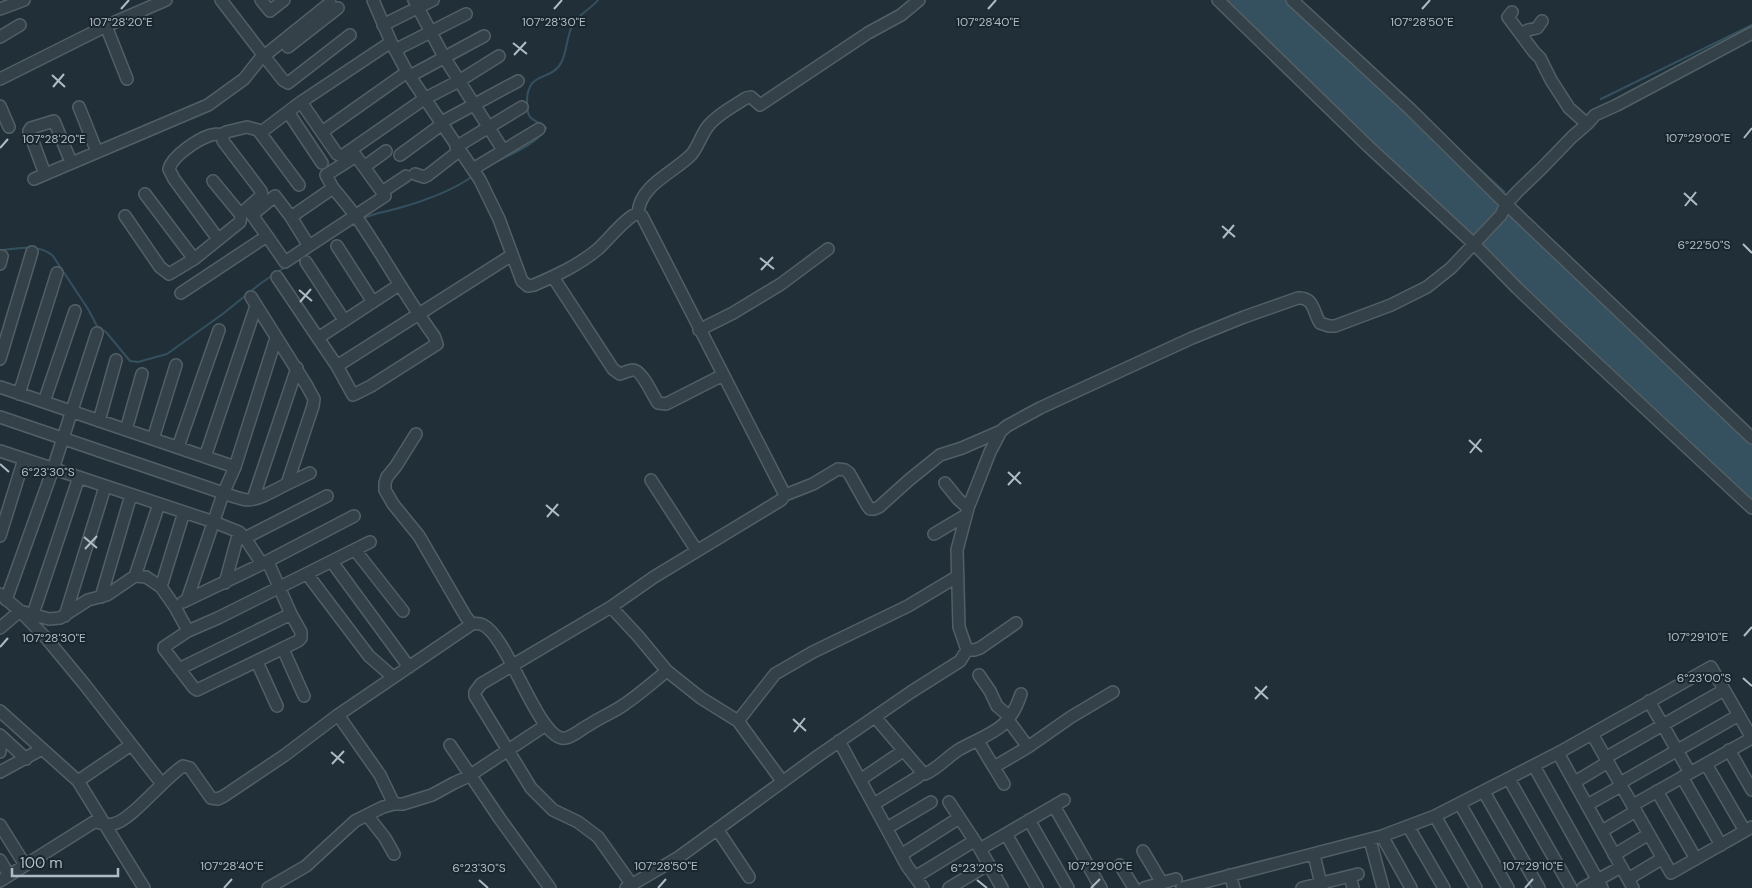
<svg xmlns="http://www.w3.org/2000/svg" width="1752" height="888" font-family="'DM Sans',sans-serif">
	<style>
		.water { fill: #35505f }
		.lines { fill: none; stroke-linecap: round; stroke-linejoin: round }
		.stream { stroke: #35505f; stroke-width: 2 }
		.minor-casing { stroke: #525f66; stroke-width: 14 }
		.minor { stroke: #354148; stroke-width: 11 }
		.ticks { fill: none; stroke: #afbcc5; stroke-width: 2 }
		.ticks-label { font-size: 12px; text-anchor: middle; fill: #afbcc5; stroke: #1a262d; stroke-width: 4; stroke-linejoin: round; paint-order: stroke }
	</style>
	<rect width="100%" height="100%" fill="#213038"/>
	<path class="water" d="M1216,0H1298L1505,191L1506,204L1752,437V509Z"/>
	<g class="lines">
		<path class="stream" d="M1601,99L1752,25
			M492,164C507,156 539,143 546,128C541,123 535,122 530,117C527,113 527,108 527,102C527,69 552,83 562,61C567,50 567,35 573,24C579,14 591,9 598,0
			M362,219C373,213 386,212 399,208C424,201 452,191 473,176
			M0,250C18,249 39,243 53,256L88,309L97,326L106,332L130,361L138,362L167,354L224,313L261,283L273,275
			M277,272L286,267"/>
		<defs>
			<path id="minor" d="M221,0L264,56L330,3
				M261,0L270,11L284,0
				M373,0L391,42L407,72L480,180L499,219L522,281L528,286L534,285C557,275 579,265 598,249C608,240 627,216 638,213L642,216L785,495L781,500L654,577L611,607L481,684L475,692V696L531,788L553,810L578,822L598,837L632,885
				M414,0L444,57L503,150
				M1218,0L1368,146L1474,244L1517,288L1558,327L1752,508
				M1292,0L1411,110L1506,204L1752,438
				M0,9L24,0
				M1512,12L1508,17L1534,52L1540,58L1551,80L1569,108L1587,124
				M383,25L433,0
				M106,26L127,79
				M1521,34L1528,30L1537,28L1542,21
				M0,37L20,25
				M288,47L338,8
				M395,50L466,14
				M264,56L283,80L288,83L350,35
				M410,76L484,36
				M0,79L106,26L166,0
				M301,102L337,154L342,156L424,99L459,81L499,56
				M0,106L9,127
				M79,107L97,152
				M288,112L322,163
				M440,123L518,81
				M322,132L407,72
				M260,133L301,102L391,42
				M456,147L522,107
				M400,155L441,125
				M364,167L386,151
				M473,169L539,129
				M45,174L29,131L31,128L54,121L71,162
				M415,174L424,177L428,175L459,151
				M34,179L208,105L244,79L263,55
				M382,192L406,176
				M145,194L194,259
				M638,213C640,185 673,173 691,155C699,146 701,134 709,125C718,114 734,106 746,98L751,97L760,105L868,33L901,15L919,0
				M241,215L243,212L262,195L261,191L223,141V134L226,132L247,127L258,130L299,185
				M125,216L160,267L169,274L194,259L240,222L241,215L213,181
				M267,236L285,262L309,246
				M218,239L174,179L169,169C172,156 198,139 211,135C215,134 220,134 223,134
				M337,246L373,302
				M306,262L344,320
				M0,264L2,256
				M277,277L318,338L399,285
				M553,277L613,369L620,374C624,373 629,370 633,370C642,370 653,396 658,403L666,404L723,375
				M181,293L267,236L252,215L275,196L291,217
				M699,330L733,313L781,284L828,249
				M318,338L337,366L353,395L371,386L437,344L434,336C409,302 388,264 364,228C355,214 344,201 333,188L291,217L309,246L385,196L356,156L326,175L333,188
				M0,359L32,252
				M337,366L512,255
				M0,387L235,467
				M19,394L57,273
				M44,402L75,311
				M0,417L235,497C239,498 244,500 248,500C259,500 277,489 287,484L313,406L314,399L307,386L251,297
				M99,421L116,360
				M126,430L142,374
				M416,434L396,466L387,477L385,483V490L393,504L419,536L466,617L472,624C476,623 479,623 483,625C509,637 539,744 566,738C574,736 581,729 589,725C601,717 614,712 625,704C640,694 653,682 667,671L701,698L738,721L782,781
				M153,439L176,365
				M178,447L219,330
				M0,451L214,522L239,532L245,538L262,564L354,516
				M205,457L256,306
				M651,480L697,551
				M945,483L958,499L968,508
				M287,484L310,473
				M785,495L813,484L838,469L845,470L849,473L867,505L870,509H874L879,507L909,480L940,455L962,448L1001,431
				M253,499L297,368
				M934,534L966,515
				M0,536L24,459
				M245,538L327,496
				M355,550L403,611
				M332,562L409,667
				M307,574L369,656L393,677
				M135,576L159,504
				M225,583L239,532
				M161,587L184,512
				M0,594L20,611L49,619L60,618L88,600L107,595L135,576L146,577L161,587L175,607L188,631L218,618L370,542
				M101,597L131,495
				M6,600L53,469L97,333
				M187,600L223,494L235,467L276,338
				M183,602L262,564
				M611,607L638,636L667,671
				M33,614L79,477
				M65,616L105,487
				M0,628L20,611L47,639L85,685L162,784
				M188,631L164,647V649L194,688L197,690L298,641L301,638V632L291,614L268,562
				M283,649L304,696
				M967,650H974L980,648L1016,623
				M257,662L277,706
				M179,669L291,614
				M979,675L990,691L997,706L1010,717
				M1649,701L1690,773
				M0,711L78,781L144,888
				M338,715L380,775L394,804
				M875,717L922,772L925,774C939,768 948,756 960,749C991,732 1009,731 1021,694
				M1008,720L1028,747L1071,717L1113,692
				M738,721L775,674L813,652L908,606L958,576
				M1592,734L1671,873L1752,827
				M0,735V752
				M1,736L26,759
				M839,741L907,866L923,888
				M978,741L1004,784
				M450,745L500,819L550,888
				M1729,750L1752,790
				M1558,753L1711,667L1752,738
				M1605,758L1724,690
				M1706,764L1745,831
				M1534,766L1602,888
				M994,767L1028,747
				M0,772L42,749
				M1682,777L1721,845
				M1509,779L1571,888
				M860,780L900,753
				M78,781L131,745
				M1575,782L1608,762
				M1620,783L1739,715
				M1657,791L1696,859
				M1484,792L1539,888
				M949,802L980,849L1002,888
				M874,804L918,777
				M1460,804L1508,888
				M1587,805L1621,786
				M1633,805L1752,738
				M1054,806L1101,888
				M367,815L385,838L394,854
				M1435,816L1476,888
				M1029,820L1068,888
				M0,825L25,865
				M1408,826L1444,888
				M887,828L931,802
				M717,829L749,877
				M1602,831L1636,811
				M1006,834L1037,888
				M1382,836L1411,888
				M1370,840L1383,888
				M980,849L1064,800
				M1143,851L1162,883
				M901,855L959,818
				M1314,855L1322,888
				M1614,855L1649,834
				M0,860L9,875
				M1120,865L1134,888
				M1230,875L1234,888
				M1350,876L1353,888
				M915,877L974,841
				M1628,879L1663,858
				M0,881L94,822C101,822 106,826 113,824C131,821 164,778 183,766L190,768L211,798L218,799L224,796L285,755L338,715L472,624
				M268,888L306,866L355,821L383,807L394,804H403L432,795L454,783L469,776L546,725
				M626,888L679,857L818,756L911,692L949,668L960,661L967,650L959,627L957,550L968,508L990,452L1001,431L1007,426L1040,408L1192,338L1244,317L1298,298C1314,297 1313,312 1320,323L1329,326H1335L1391,305L1427,287L1451,268L1501,215L1506,204L1518,191L1541,169L1572,137L1587,124L1595,115L1617,105L1752,33
				M949,888L989,864
				M1144,888L1176,879
				M1182,888L1382,836L1435,816L1558,753L1633,888
				M1302,888L1358,874
				M1583,888L1621,867"/>
		</defs>
		<use href="#minor" class="minor-casing"/>
		<use href="#minor" class="minor"/>
	</g>
	<path class="ticks" d="M121,9L129,0M554,9L562,0M988,9L996,0M1422,9L1430,0M513,43L527,54M514,55L526,42M52,75L65,87M53,87L64,74M1744,138L1752,128M0,148L8,139M1684,193L1697,205M1685,206L1696,192M1222,226L1235,237M1223,238L1234,225M1743,244L1752,253M760,258L774,269M761,270L773,257M299,290L312,301M300,302L311,289M1469,440L1482,452M1470,453L1481,439M0,464L9,472M1008,472L1021,484M1008,485L1020,472M546,505L559,516M547,517L558,504M84,537L97,548M85,549L97,536M1744,636L1752,627M0,647L8,638M1743,678L1752,686M1255,687L1268,699M1255,699L1267,686M793,719L806,731M794,732L805,718M331,752L344,763M332,764L344,751M479,880L488,888M977,880L987,888M224,888L232,879M658,888L666,879M1091,888L1100,879M1525,888L1533,879"/>
	<g class="ticks-label">
		<text x="121" y="26">107°28'20"E</text>
		<text x="554" y="26">107°28'30"E</text>
		<text x="988" y="26">107°28'40"E</text>
		<text x="1422" y="26">107°28'50"E</text>
		<text x="1698" y="142">107°29'00"E</text>
		<text x="54" y="143">107°28'20"E</text>
		<text x="1704" y="249">6°22'50"S</text>
		<text x="48" y="476">6°23'30"S</text>
		<text x="1698" y="641">107°29'10"E</text>
		<text x="54" y="642">107°28'30"E</text>
		<text x="1704" y="682">6°23'00"S</text>
		<text x="232" y="870">107°28'40"E</text>
		<text x="666" y="870">107°28'50"E</text>
		<text x="1100" y="870">107°29'00"E</text>
		<text x="1533" y="870">107°29'10"E</text>
		<text x="479" y="872">6°23'30"S</text>
		<text x="977" y="872">6°23'20"S</text>
	</g>
	<path d="M12 868v8h106v-8" fill="none" stroke="#afbcc5" stroke-width="2.5"/>
	<text x="20" y="868" font-size="15" fill="#afbcc5" stroke="#1a262d" stroke-width="4" paint-order="stroke">100 m</text>
</svg>
